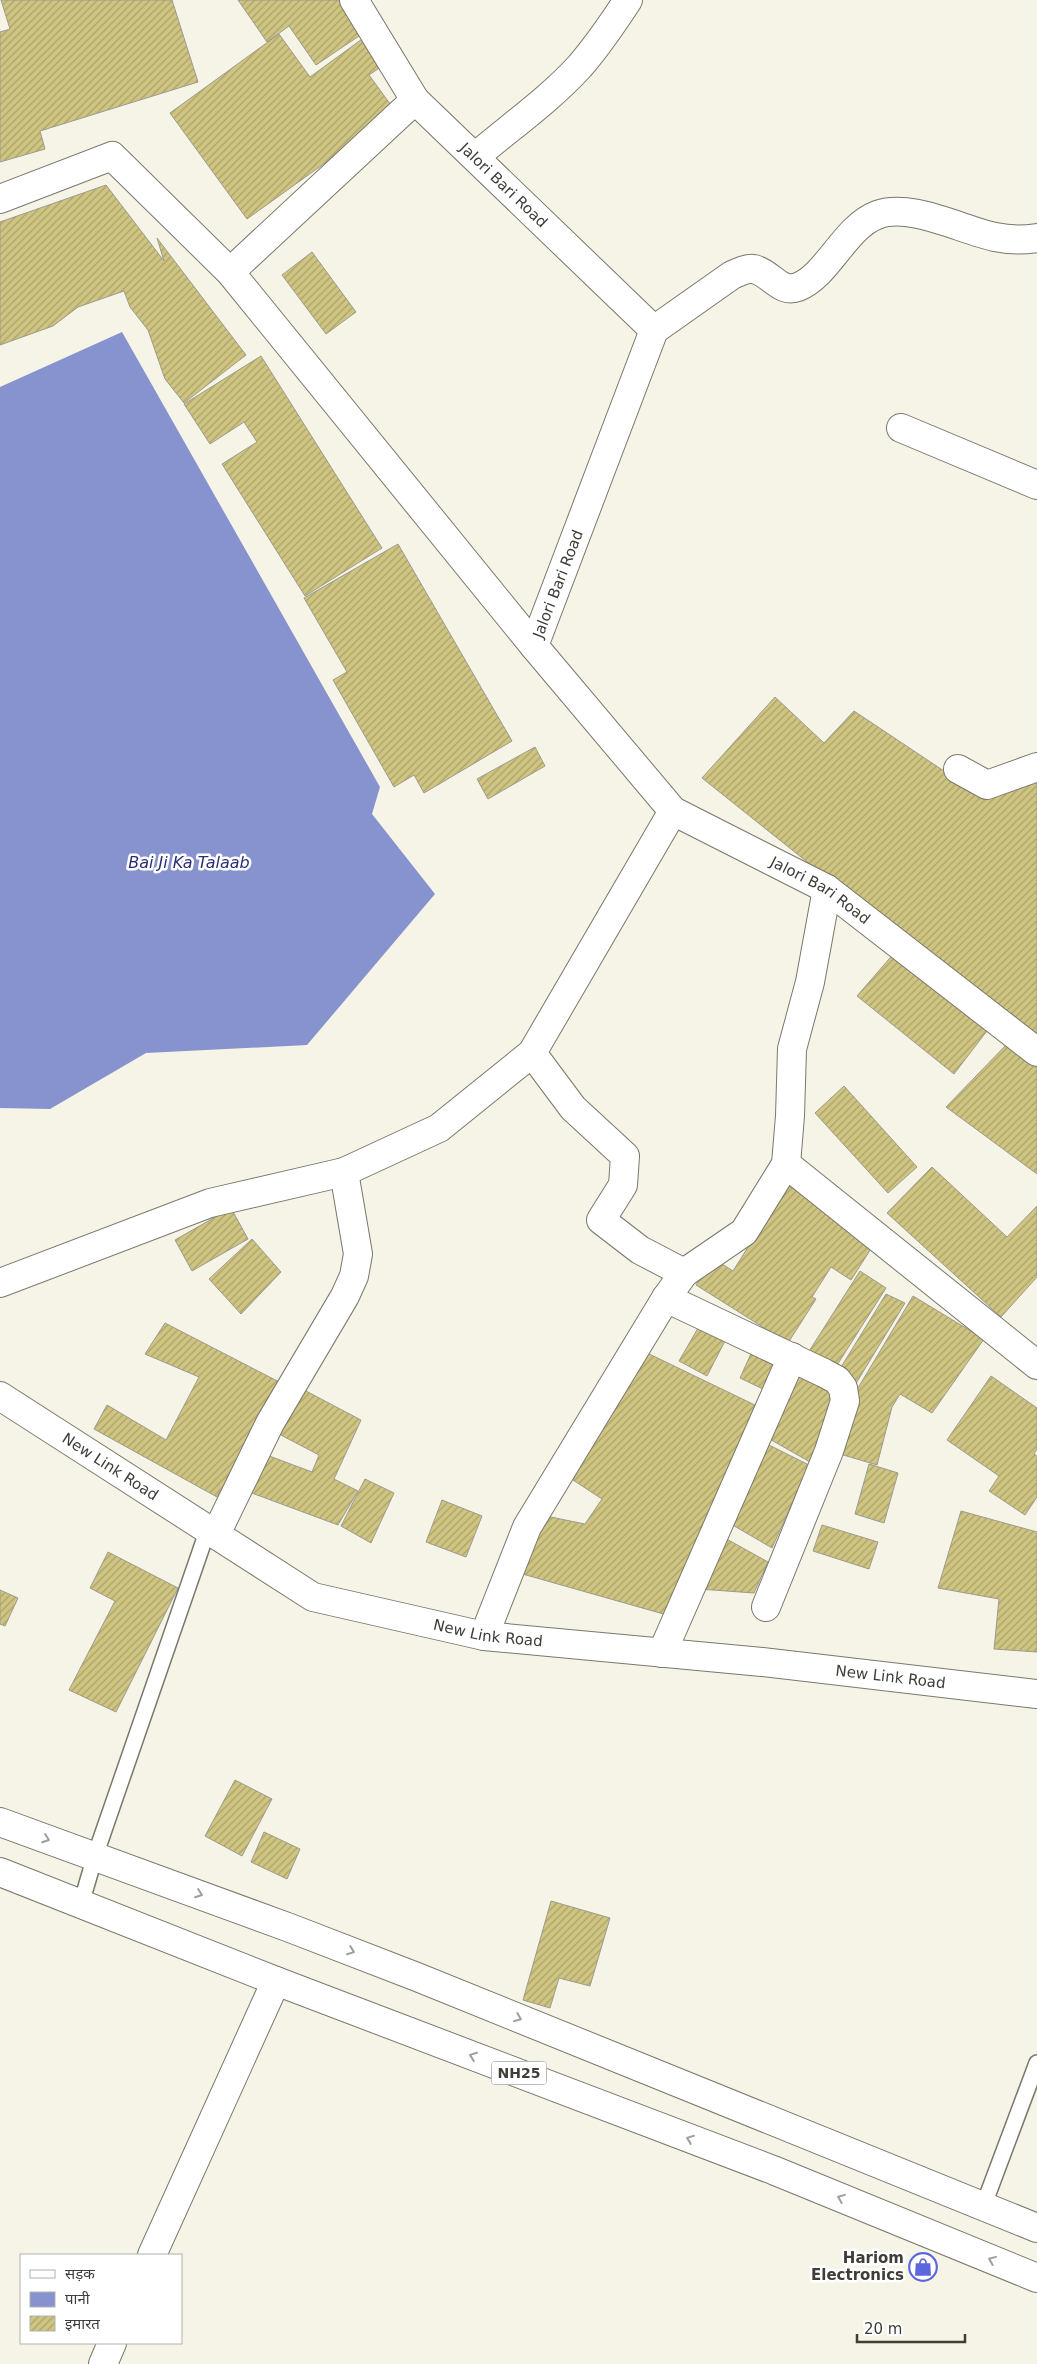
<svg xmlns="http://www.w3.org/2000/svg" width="1037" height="2364" font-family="'DejaVu Sans','Noto Sans Devanagari',sans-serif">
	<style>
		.water { fill: #8793ce }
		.building { fill: url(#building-hatch); stroke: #9d9b8f }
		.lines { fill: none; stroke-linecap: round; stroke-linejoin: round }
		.lane-casing { stroke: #79786c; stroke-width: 18 }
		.street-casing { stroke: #79786c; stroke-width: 30 }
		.primary-casing { stroke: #79786c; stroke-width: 30 }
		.lane { stroke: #fff; stroke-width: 15 }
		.street { stroke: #fff; stroke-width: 28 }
		.primary { stroke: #fff; stroke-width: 28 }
		.oneway { stroke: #9e9e9c }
		.labels { text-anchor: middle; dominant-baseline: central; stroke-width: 5; stroke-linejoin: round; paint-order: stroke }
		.shield { fill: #fff; stroke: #787774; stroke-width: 1 }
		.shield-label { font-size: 14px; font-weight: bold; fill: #3e3d38 }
		.street-label { font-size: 15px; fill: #3e3d38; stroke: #fff }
		.poi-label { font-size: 15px; font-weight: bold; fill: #3e3d38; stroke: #fff; text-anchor: end }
		.water-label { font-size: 16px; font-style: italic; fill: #2a2f74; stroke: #fff }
	</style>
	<defs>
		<pattern id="building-hatch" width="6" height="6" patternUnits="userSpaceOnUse" patternTransform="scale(1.25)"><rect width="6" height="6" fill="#cfc581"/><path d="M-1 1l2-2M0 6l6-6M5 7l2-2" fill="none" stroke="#a9a16b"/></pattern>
	</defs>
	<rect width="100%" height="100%" fill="#f6f4e7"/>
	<path class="water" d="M122,332L380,787L372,814L435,894L307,1045L146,1053L50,1109L0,1108V387Z"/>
	<path class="building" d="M1,0H172L198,82L40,131L45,149L0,162V32L10,29Z
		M238,0H343L365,32L316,65L289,26L267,42Z
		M279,34L310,77L369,34L388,62L369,75L396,112L247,219L170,113Z
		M106,185L164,261L157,238L246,355L184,403L165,379L148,330L130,307L124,291L78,307L53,326L0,345V222Z
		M312,252L356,312L326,334L282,275Z
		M261,356L382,548L305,596L222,464L257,442L244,422L210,444L184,404Z
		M398,544L512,741L424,793L414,775L394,787L333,680L347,672L304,598Z
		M775,697L824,743L854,711L983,797L1037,774V1037L975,996L702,778Z
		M535,747L545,766L488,799L477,779Z
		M896,951L990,1027L954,1074L857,996Z
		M1009,1042L1037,1068V1174L946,1107Z
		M844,1086L917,1167L888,1193L815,1113Z
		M932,1167L1007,1237L1037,1206V1277L1001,1317L887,1213Z
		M787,1185L876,1241L851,1280L831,1267L812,1297L816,1299L788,1343L696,1285L713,1258L733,1271Z
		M231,1208L248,1239L192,1271L175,1240Z
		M252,1239L281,1272L241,1314L209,1279Z
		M860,1271L886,1288L832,1373L806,1356Z
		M886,1294L905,1303L855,1385L838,1372Z
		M913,1296L984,1339L932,1413L900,1394L892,1407L877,1465L840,1454L855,1393Z
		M165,1323L285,1385L217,1497L94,1429L107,1405L166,1440L199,1377L145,1354Z
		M701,1323L727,1337L707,1376L679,1361Z
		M754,1347L778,1359L763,1389L740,1378Z
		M641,1350L759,1407L667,1615L519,1573L546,1516L585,1524L602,1499L573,1480Z
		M793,1366L841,1395L810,1462L766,1437Z
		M991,1376L1037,1408V1449L1034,1454L1037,1456V1497L1025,1515L989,1491L999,1476L947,1440Z
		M304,1390L361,1420L334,1479L358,1491L338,1525L249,1492L264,1454L312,1472L319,1455L277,1433Z
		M763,1442L809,1465L772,1548L731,1524Z
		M869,1464L898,1473L884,1523L855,1514Z
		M365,1479L394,1493L371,1543L341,1526Z
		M442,1500L482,1516L466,1557L426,1542Z
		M961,1511L1037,1532V1652L994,1649L999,1599L938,1588Z
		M822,1525L878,1542L869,1569L813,1551Z
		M723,1537L768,1562L754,1593L699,1589Z
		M108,1552L178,1588L116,1712L69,1690L115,1601L90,1588Z
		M0,1590L18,1598L5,1626L0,1624Z
		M235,1780L272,1799L242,1856L205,1836Z
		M264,1832L300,1849L287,1879L251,1862Z
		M551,1901L610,1918L590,1986L559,1978L550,2008L523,2000Z"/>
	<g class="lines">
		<defs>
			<path id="lane" d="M81,1904L95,1856L208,1529
				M983,2207L1037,2063"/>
			<g id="street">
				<path id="s1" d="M354,0L415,100L654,330L534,646L673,811L827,889L1037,1052"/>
				<path d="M475,157C510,127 549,100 580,66C598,45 613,23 628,0"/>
				<path d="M0,199L112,156L230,272L534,646"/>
				<path d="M230,272L415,100"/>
				<path d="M654,330L732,275C739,272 747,268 754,269C771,273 780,294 798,287C828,275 845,227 877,215C909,202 962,230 995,237C1009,240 1023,240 1037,238"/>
				<path d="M901,428L1037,485"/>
				<path d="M958,769L987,785L1037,767"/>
				<path d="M673,811L532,1053L573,1108L625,1156L623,1185L601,1220L640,1250L684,1273"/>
				<path d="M786,1164L1037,1365"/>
				<path d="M0,1283L210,1203L344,1172L439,1128L532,1053"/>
				<path d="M666,1298L824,1373L837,1380L843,1388L845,1401L829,1451L766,1607"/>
				<path id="s2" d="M0,1396L313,1597L484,1636L762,1662L1037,1694"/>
				<path d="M216,1534L270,1423L345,1296L354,1276L358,1254L344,1172"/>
				<path d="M484,1636L527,1527L666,1298L684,1273L744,1232L786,1164L790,1116L792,1049L810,982L827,889"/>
				<path d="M662,1653L792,1357"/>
				<path d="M152,2255L276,1981"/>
				<path d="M103,2364L112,2343"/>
			</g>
			<path id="primary" d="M0,1822L290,1928L417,1977L1037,2228
				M0,1872L276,1981L773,2170L1037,2278"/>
		</defs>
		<use href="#lane" class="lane-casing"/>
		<use href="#street" class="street-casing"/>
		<use href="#primary" class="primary-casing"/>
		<use href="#lane" class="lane"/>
		<use href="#street" class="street"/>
		<use href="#primary" class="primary"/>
	</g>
	<defs><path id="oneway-chevron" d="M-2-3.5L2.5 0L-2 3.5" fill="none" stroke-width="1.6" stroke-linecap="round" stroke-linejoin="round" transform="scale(1.25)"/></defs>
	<g class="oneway">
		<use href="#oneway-chevron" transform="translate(46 1839) rotate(20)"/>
		<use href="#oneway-chevron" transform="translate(199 1894) rotate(20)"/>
		<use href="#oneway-chevron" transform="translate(351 1951) rotate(21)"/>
		<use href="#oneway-chevron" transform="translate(518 2018) rotate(22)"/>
		<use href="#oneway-chevron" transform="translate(473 2056) rotate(-159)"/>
		<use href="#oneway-chevron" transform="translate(690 2139) rotate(-159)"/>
		<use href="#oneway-chevron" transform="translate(841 2198) rotate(-158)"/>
		<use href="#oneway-chevron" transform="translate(992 2260) rotate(-158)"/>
	</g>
	<defs>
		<symbol id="shop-ring" viewBox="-11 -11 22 22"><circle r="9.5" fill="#fff" stroke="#5c67de" stroke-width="1.5"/><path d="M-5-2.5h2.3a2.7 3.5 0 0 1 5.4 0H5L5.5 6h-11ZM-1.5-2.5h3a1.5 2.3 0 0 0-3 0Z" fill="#5c67de"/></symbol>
	</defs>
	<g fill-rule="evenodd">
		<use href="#shop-ring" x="907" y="2251" width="32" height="32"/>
	</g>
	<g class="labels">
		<rect class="shield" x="491.5" y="2061.5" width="55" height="23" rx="4"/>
		<g class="shield-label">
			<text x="519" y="2073">NH25</text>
		</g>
		<g class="street-label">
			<text stroke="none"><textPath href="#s1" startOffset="240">Jalori Bari Road</textPath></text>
			<text transform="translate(558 584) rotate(-69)">Jalori Bari Road</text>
			<text stroke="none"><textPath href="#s1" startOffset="1170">Jalori Bari Road</textPath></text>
			<text stroke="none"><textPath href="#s2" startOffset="131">New Link Road</textPath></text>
			<text stroke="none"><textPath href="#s2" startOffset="551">New Link Road</textPath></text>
			<text stroke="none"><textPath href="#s2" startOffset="956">New Link Road</textPath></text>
		</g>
		<g class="poi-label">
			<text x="904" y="2258">Hariom<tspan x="904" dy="17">Electronics</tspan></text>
		</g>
		<g class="water-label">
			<text x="189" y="862">Bai Ji Ka Talaab</text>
		</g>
	</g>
	<rect x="20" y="2254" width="162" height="90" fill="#ffffff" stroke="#b2b1af"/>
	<rect x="30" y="2270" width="25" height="8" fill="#ffffff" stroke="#b2b1af"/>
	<text x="65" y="2279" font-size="15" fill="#3e3d38">सड़क</text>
	<rect x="30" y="2292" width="25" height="15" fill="#8793ce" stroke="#b2b1af"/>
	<text x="65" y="2304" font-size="15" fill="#3e3d38">पानी</text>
	<rect x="30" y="2316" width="25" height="15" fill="url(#building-hatch)" stroke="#b2b1af"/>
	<text x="65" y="2329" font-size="15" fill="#3e3d38">इमारत</text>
	<path d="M857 2334v8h108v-8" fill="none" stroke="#3e3d38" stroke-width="2.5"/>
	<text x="864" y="2334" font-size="15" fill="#3e3d38" stroke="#ffffff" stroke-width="4" paint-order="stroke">20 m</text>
</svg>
